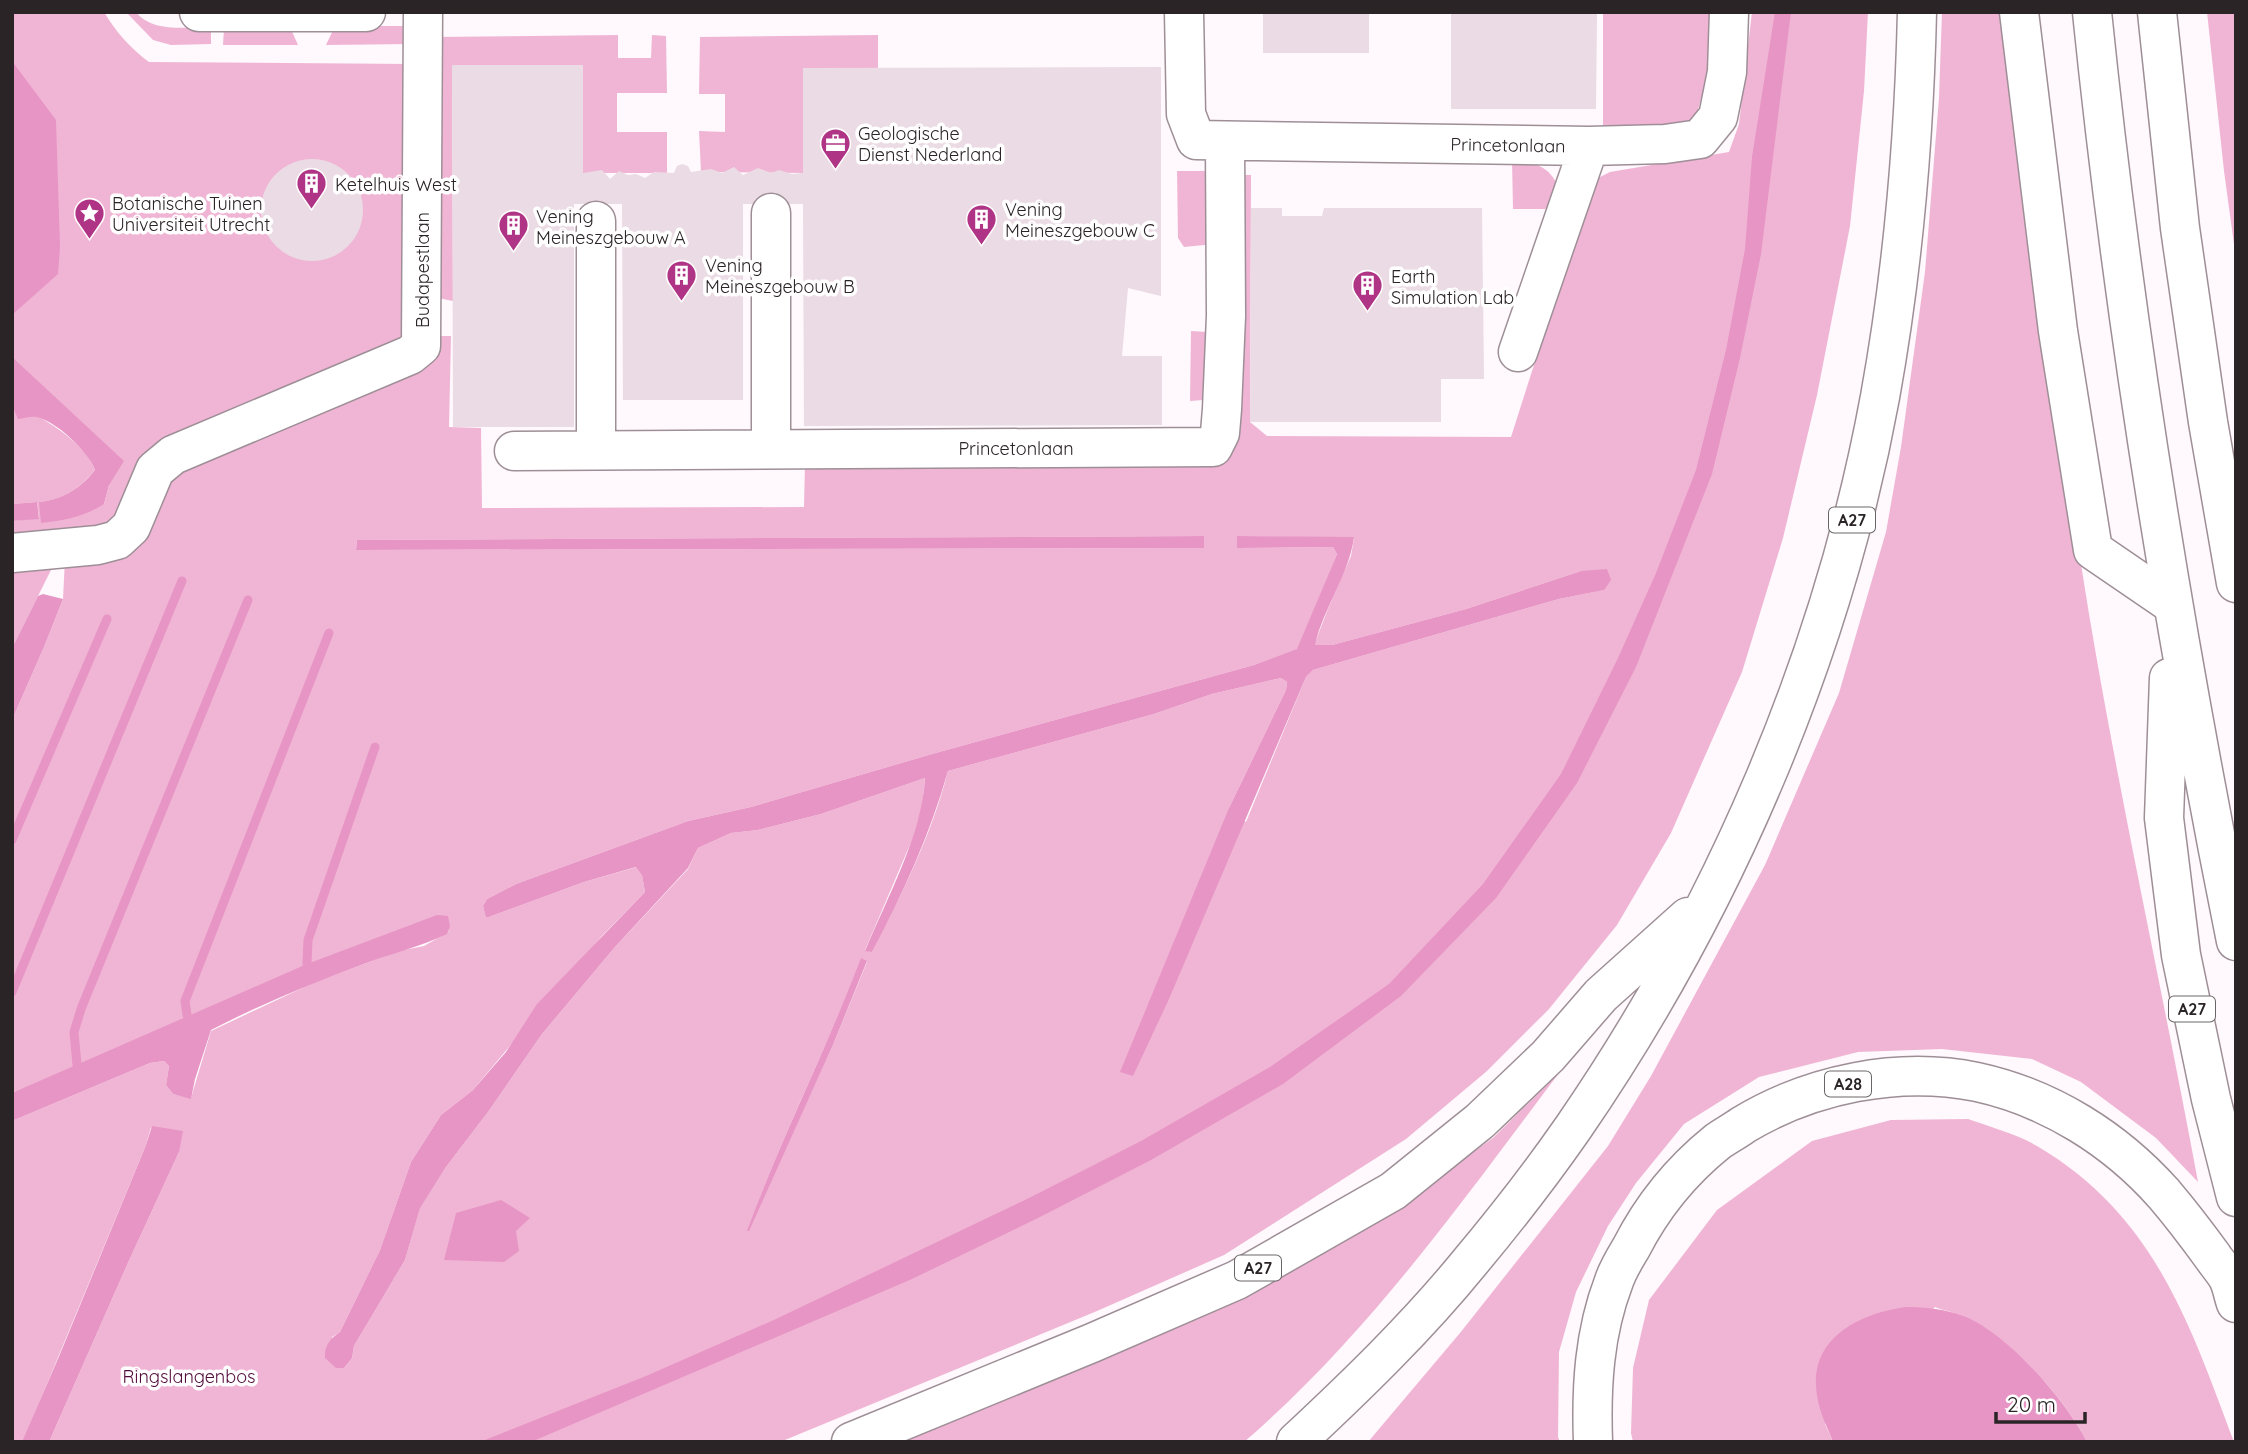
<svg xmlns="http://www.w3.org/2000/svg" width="2248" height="1454" font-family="Quicksand,sans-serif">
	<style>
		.green { fill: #f0b5d5; fill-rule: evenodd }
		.water { fill: #e795c4 }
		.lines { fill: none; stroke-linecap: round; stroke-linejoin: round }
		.stream { stroke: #e795c4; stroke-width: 9 }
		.building { fill: #ebdbe4 }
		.minor-casing { stroke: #9e8f97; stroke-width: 41 }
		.highway-casing { stroke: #9e8f97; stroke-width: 41 }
		.minor { stroke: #fff; stroke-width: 38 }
		.highway { stroke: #fff; stroke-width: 38 }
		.labels { text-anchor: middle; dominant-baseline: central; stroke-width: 7; stroke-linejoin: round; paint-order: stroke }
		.shield { fill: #fff; stroke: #6a6668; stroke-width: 2 }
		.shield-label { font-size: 16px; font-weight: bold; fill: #2a2427 }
		.poi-label { font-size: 18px; fill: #2a2427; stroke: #fff; text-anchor: start }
		.street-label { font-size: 18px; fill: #2a2427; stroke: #fff }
		.park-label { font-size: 18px; fill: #520a3b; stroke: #fff }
	</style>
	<rect width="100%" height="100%" fill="#fff8fc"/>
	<path class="green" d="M12,12H104C116,32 130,48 149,62L412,64L436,336H451L449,427L481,428L482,508L804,507L805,463L1223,460L1241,175H1251L1250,422L1267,436L1511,437L1591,186L1600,177L1610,172L1729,152L1739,124L1752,12H1868L1864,91L1850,226L1817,395L1783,538L1742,672L1671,833L1617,925L1549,1009L1487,1071L1406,1139L1224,1255L1097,1311L780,1442H49L127,1265L179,1152L151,1127L146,1145L25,1437L22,1442H12V1121L150,1063L164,1061L169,1066L166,1085L173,1094L191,1098L211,1031L315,982L399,951L424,946L450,931L12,1093V720L44,647L63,599L65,559L113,531L12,544V521L39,518L37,502L12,504ZM65,407L109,485L104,504L39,502C63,500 80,488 95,470C86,447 59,428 37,416ZM1204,536V548H1176L356,550L357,540ZM1237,536L1354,538L1351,556L1328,609L1314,645H1332L1466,609L1581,571L1603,590L1559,599L1313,670L1306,677L1246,822L1229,808L1286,690L1287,682L1281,678L1212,694L1154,714L948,771C932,834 902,894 872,952L865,950L912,840L922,808L925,778L821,814L758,830L731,833L698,848L688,869L615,947L542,1034L488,1112L446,1167L420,1207L405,1260L354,1346L352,1358L344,1368L332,1337L340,1332L380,1250L411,1162L441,1115L473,1090L601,937L645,892L642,874L637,867L584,882L486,918L483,906L487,899L516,884L688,821L751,807L932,754L1254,665L1298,649L1337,554L1333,547L1238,548ZM861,959L867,962L833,1045L748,1231C780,1138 826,1051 861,959Z
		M126,12H136C152,33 187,27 211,27V44L171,45L153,40Z
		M1603,12H1711L1709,72L1694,123L1603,130Z
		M1942,12H2007C2032,213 2056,414 2089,614C2121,805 2163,993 2198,1182L2156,1138L2081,1082L2032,1059L1942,1049L1858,1052L1759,1077L1684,1124L1636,1183L1608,1226L1576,1292L1559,1352L1558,1437L1560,1442H1368L1460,1333L1608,1146L1651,1076L1765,865L1839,693L1886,532L1901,447L1925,272L1939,98Z
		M2207,12H2236V259L2224,171Z
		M335,26H404L411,44L326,45Z
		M290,27L298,45H223L224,28Z
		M618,35V58H651L652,35L666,36L667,93H617V132H667V173H583V65H452L453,301L438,298L432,37Z
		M878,35V68H803V173L701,172L699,131L725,132V94H699L700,37Z
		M1512,160C1532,163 1547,164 1557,184L1550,205L1545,209H1513Z
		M1177,171H1206L1211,175L1214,244L1184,247L1178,238Z
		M1191,331L1207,332L1210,397L1203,400L1190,401Z
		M53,566L12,648V568Z
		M1559,1073C1462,1202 1367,1336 1244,1442H890L1363,1230L1493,1138Z
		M1968,1119C1990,1127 2017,1134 2037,1146C2154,1215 2189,1322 2234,1442H2087C2065,1398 2011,1339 1966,1317C1957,1313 1945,1311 1935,1307L1825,1424L1833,1442H1633L1631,1433L1633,1368L1649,1300L1717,1210L1812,1141L1891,1120Z"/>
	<path class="water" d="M1775,12H1791L1761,254L1740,358L1712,474L1636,667L1577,783L1496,898L1401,996L1283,1084L1151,1160L1040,1217L912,1279L531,1442H480L646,1376L776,1319L1029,1198L1141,1141L1270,1067L1389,984L1483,884L1561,774L1618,658L1656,573L1696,470L1726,350L1745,249L1752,157Z
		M12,61L56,120L60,247L58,274L12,315Z
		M12,357L124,461L109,485L104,504C84,517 65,520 41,523L39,502C62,500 81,488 95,470C88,452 59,424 40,418C33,415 25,418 18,419L12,405L14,392L12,390Z
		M37,502L39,519L12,521V504Z
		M1204,536V548H1176L356,550L357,540Z
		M1237,536L1354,537C1349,575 1323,609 1315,645H1332L1466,609L1581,571L1607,569L1611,580L1604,590L1559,599L1313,670L1306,677L1169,999L1133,1076L1120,1072L1229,808L1286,690L1287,682L1281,678L1212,694L1154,714L948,771C930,834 903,894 872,952L865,951C887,898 922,835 925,778L821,814L758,830L731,833L698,848L688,868L615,947L542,1034L488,1112L446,1167L420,1208L405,1260L354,1346L352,1358L344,1368H336L325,1358C324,1347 330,1338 340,1332L380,1250L411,1162L441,1115L473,1090L506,1052L537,1004L645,892L642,875L636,867L584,882L486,918L483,906L487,899L516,884L688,821L751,807L932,754L1254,665L1297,649L1337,554L1333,547L1237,548Z
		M43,594L63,599L44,647L12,720V648L38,596Z
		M437,915L448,916L450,926L447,934C420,947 390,954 361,965C310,984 259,1005 211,1030L195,1079L191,1099L173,1094L166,1085L169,1066L164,1061L150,1063L12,1121V1093L307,964Z
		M861,958L867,961L833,1045L749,1231H747C781,1138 826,1050 861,958Z
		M152,1126L183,1131L179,1152L127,1265L49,1442H22L60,1354L146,1145Z
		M501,1200L530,1218L516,1231L519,1251L504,1262L444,1260L456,1213Z
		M1905,1307C1926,1307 1944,1309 1964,1316C2008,1334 2066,1400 2087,1442H1833C1827,1427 1819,1411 1817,1395C1808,1339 1858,1314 1905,1307Z"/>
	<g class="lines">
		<path class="stream" d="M12,840L107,619
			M307,964L308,940L375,747
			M12,992L182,581
			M187,1015L185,1001L329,633
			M77,1065L74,1032L81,1009L248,600"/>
	</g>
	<path class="building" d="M1263,12H1369V53H1263Z
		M1451,12H1597L1596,109H1451Z
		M452,65H583V173L602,170L610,179L619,171L628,175L636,174L645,178L654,172L674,173L677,166L682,164L688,166L691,172L711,169L722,173L734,167L743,175L758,168L771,173L779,170L792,174L803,173V68L1161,67V296L1128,288L1122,356H1162V425L804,426L803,204H743V400H623L622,204H574V427H453Z
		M261 210a51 51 0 1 1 102 0a51 51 0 1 1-102 0Z
		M1251,208H1282V216H1322L1324,208H1482L1484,379H1441V422H1250Z"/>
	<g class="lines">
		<defs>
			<path id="minor" d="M199,12H366
				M1184,12L1186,114L1196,140L1589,146L1665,144L1700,139L1718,117L1727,72L1729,12
				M2019,12L2058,331L2093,550L2172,604
				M1518,352L1589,146
				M771,449V213
				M596,450V221
				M514,451L1213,447L1220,433L1222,409L1226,316L1225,142
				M12,553L98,545L117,540L131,527L155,470L173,455L410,355L421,346L423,12"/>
			<path id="highway" d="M2092,12C2124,324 2174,633 2236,941
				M2157,12L2180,228L2208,422L2236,583
				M2169,678L2164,818L2181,955L2211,1099L2236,1197
				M851,1442L1092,1343L1237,1280L1393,1191L1480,1121L1548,1056L1601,995L1688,917
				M1296,1442C1357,1385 1417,1327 1470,1262C1506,1219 1541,1174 1573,1128C1723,910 1832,658 1880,397C1903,270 1914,141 1917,12
				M1593,1442C1591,1387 1594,1333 1614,1281C1618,1269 1625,1258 1631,1248C1652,1207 1681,1171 1717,1142C1725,1136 1735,1131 1743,1125C1811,1084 1898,1066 1977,1082C2050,1098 2115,1139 2164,1194C2181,1214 2197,1235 2213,1257C2217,1263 2224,1271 2228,1278C2232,1286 2233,1295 2236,1303"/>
		</defs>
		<use href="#minor" class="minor-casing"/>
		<use href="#highway" class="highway-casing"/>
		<use href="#minor" class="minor"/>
		<use href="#highway" class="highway"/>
	</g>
	<defs>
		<symbol id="office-pin" viewBox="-11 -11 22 30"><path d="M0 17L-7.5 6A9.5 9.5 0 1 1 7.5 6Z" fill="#b03485" stroke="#fff"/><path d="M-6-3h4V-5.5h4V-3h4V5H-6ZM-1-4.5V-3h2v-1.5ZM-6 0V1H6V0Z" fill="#fff"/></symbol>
		<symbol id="building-pin" viewBox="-11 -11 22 30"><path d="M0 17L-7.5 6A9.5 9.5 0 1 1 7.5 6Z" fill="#b03485" stroke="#fff"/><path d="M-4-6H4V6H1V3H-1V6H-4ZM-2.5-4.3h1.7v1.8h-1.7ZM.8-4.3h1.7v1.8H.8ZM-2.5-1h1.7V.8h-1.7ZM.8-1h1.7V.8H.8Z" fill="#fff"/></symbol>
		<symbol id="sight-pin" viewBox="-11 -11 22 30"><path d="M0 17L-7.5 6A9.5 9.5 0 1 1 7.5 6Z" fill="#b03485" stroke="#fff"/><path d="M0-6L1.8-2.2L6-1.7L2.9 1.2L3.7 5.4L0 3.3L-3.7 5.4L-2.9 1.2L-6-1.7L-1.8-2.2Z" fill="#fff"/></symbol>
	</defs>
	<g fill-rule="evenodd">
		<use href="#office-pin" x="818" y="126" width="35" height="47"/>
		<use href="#building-pin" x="294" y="166" width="35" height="47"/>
		<use href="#sight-pin" x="72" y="196" width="35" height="47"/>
		<use href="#building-pin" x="964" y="202" width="35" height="47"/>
		<use href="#building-pin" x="496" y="208" width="35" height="47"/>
		<use href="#building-pin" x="664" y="258" width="35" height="47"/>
		<use href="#building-pin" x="1350" y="268" width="35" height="47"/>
	</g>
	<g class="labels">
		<g class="shield">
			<rect x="1829" y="507.5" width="46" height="25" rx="5"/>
			<rect x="2169" y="996.5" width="46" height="25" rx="5"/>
			<rect x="1825" y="1071.5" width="46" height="25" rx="5"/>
			<rect x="1235" y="1255.5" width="46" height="25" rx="5"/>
		</g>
		<g class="shield-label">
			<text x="1852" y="520">A27</text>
			<text x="2192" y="1009">A27</text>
			<text x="1848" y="1084">A28</text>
			<text x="1258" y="1268">A27</text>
		</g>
		<g class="poi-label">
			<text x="858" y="133">Geologische<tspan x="858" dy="21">Dienst Nederland</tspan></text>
			<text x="335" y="184">Ketelhuis West</text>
			<text x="112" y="203">Botanische Tuinen<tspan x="112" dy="21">Universiteit Utrecht</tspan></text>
			<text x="1005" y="209">Vening<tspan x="1005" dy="21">Meineszgebouw C</tspan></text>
			<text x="536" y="216">Vening<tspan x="536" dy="21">Meineszgebouw A</tspan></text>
			<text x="705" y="265">Vening<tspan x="705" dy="21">Meineszgebouw B</tspan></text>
			<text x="1391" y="276">Earth<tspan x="1391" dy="21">Simulation Lab</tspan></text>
		</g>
		<g class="street-label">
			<text transform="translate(1508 145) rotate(1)">Princetonlaan</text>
			<text transform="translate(422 270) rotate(-90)">Budapestlaan</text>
			<text x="1016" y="448">Princetonlaan</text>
		</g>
		<g class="park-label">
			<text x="189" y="1376">Ringslangenbos</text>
		</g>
	</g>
	<rect width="2248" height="1454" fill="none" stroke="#2a2427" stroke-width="28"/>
	<path d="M1996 1412v10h89v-10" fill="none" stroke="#2a2427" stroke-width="3.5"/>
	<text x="2007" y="1412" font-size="21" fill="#2a2427" stroke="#ffffff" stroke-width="5" paint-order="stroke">20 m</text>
</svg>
